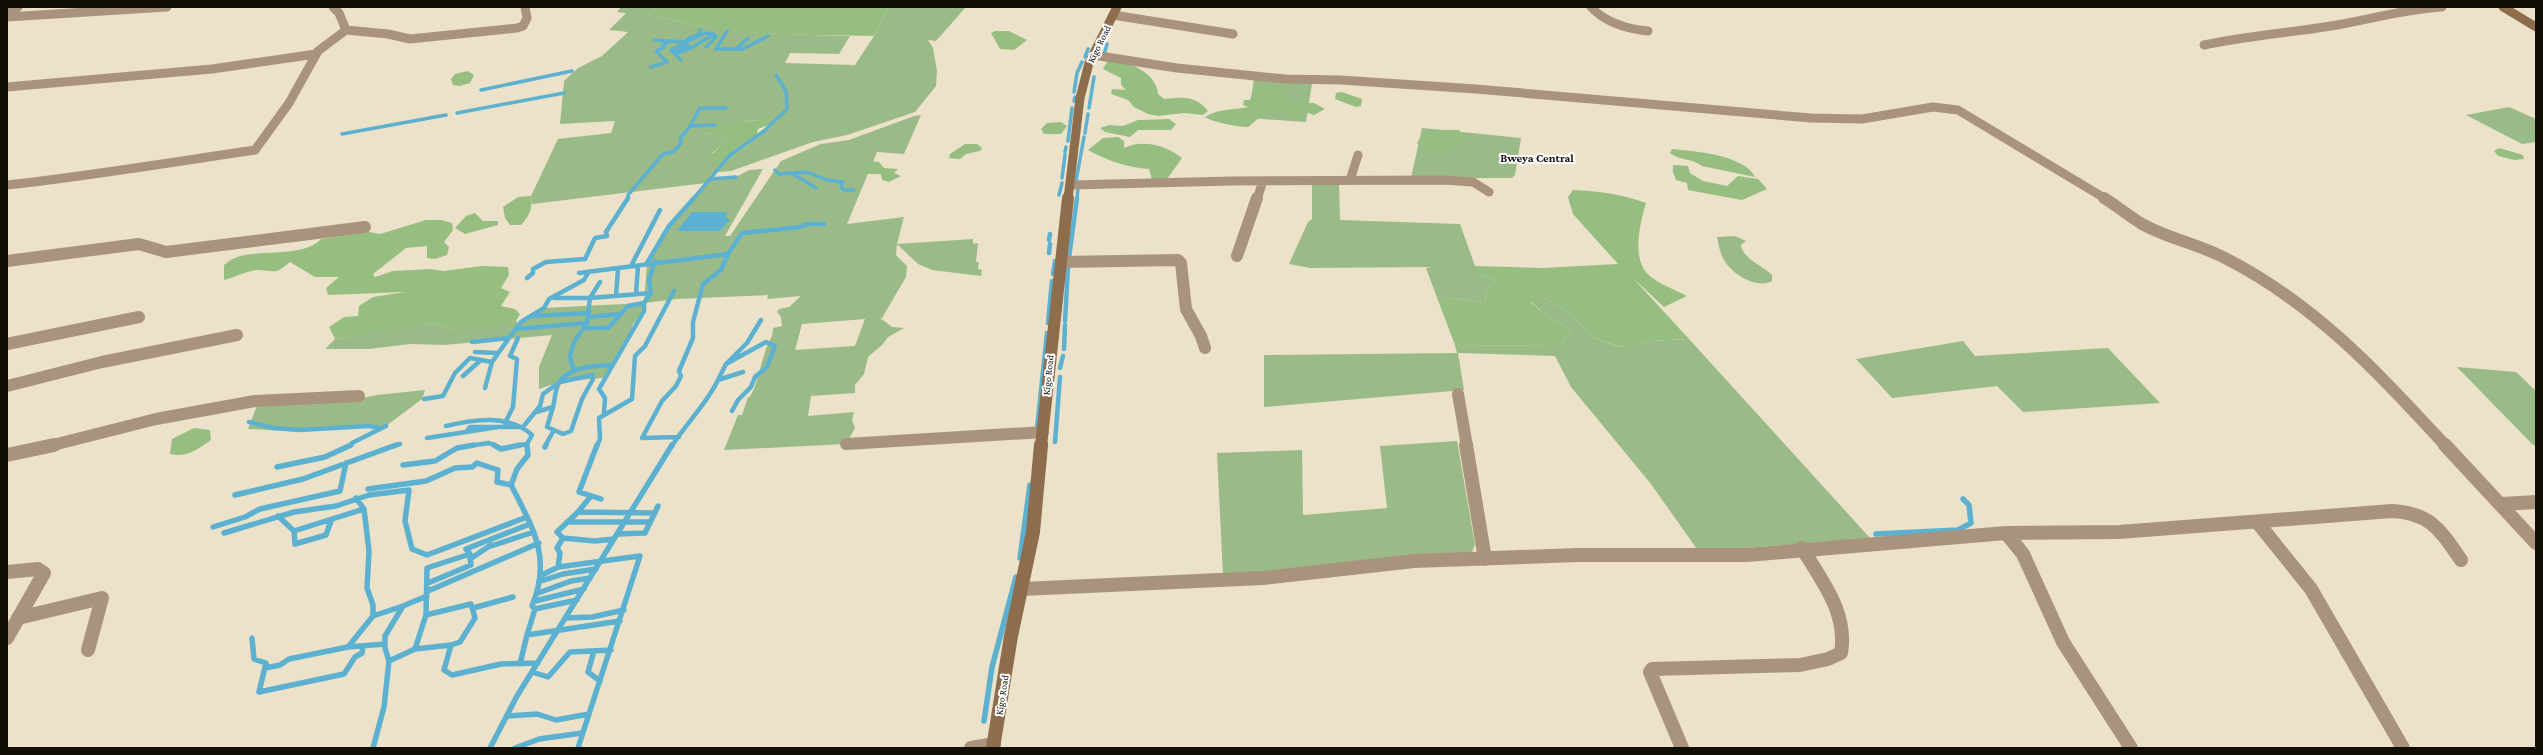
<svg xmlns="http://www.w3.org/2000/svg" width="2543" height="755" font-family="'Crimson Pro',serif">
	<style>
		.green { fill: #9abb87; fill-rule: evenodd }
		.forest { fill: #97be81 }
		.water { fill: #5cb1d1 }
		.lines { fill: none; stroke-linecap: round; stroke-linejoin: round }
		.stream-far2 { stroke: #5cb1d1; stroke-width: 3.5 }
		.stream-far1 { stroke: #5cb1d1; stroke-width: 4.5 }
		.stream { stroke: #5cb1d1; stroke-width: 5.5 }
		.street-far2 { stroke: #aa937c; stroke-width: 9 }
		.street-far1 { stroke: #aa937c; stroke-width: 12 }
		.street { stroke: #aa937c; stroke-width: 14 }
		.secondary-far2 { stroke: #8d6d4b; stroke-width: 9 }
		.secondary-far1 { stroke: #8d6d4b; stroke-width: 12 }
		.secondary { stroke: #8d6d4b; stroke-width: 14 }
		.labels { text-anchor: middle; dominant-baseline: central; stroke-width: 4; stroke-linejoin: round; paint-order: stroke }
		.street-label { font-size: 10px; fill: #110e06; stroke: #fff }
		.quarter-label { font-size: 12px; font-weight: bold; fill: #110e06; stroke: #fff }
	</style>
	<rect width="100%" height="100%" fill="#ebe2c9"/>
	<path class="green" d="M621,7H659L647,15C665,17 682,23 700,26C750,34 800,35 850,36L839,54L790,53L785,63L855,65L874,36L888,7H966L936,41L928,40L933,48L937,71L936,86L915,112L847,135L813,142L731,171L717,172L711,178L736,177L749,170L763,169L725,236H730L781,161L821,144L849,140L914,116L921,115L904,154L877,152L847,224L904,217L897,244L973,239V244L978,243L976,262H979L978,269L982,270L981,276L932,270L918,264L897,244L896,255L907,266L906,277L882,318H880L892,327L904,328L888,337L882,345L868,357L864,374L855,385V393L811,396L808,416L854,412L852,420L855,428L846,444L724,450L738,415H742L748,397H750C758,382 760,367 765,352C768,342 773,338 773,328L782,326L781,317L777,312L779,309L789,307L801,296L767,299L768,295L677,299L644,303V311L633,324L629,338L603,378L563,381L539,389V367L552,335L444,345L410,344L369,349H325L335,339L407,326L431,323L454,329L516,321L519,324L544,308L644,303L647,263L669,226L706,183L532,204L531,196L558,139L611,133L615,121L560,124L564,81L578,68L602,56L628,32L609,30L626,13L617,12ZM777,119L776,122L727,162L712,153L730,139L704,133L747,121ZM727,212L720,231H677ZM865,319L855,346L795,350L802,324Z
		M1254,79L1312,83L1306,122L1248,118Z
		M2509,107L2536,119V142L2522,144L2466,115Z
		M1422,128L1521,138L1515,175L1512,178H1411Z
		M1312,185H1339L1340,220L1460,224L1475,266V274L1496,280L1487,287L1485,303L1452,298L1439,303L1426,268L1433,267L1310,268L1289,264L1308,222L1312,219Z
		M1735,236L1746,241L1741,245C1742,258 1763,266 1772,275V281C1758,289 1735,276 1726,263C1720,255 1719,246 1717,237Z
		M1543,297L1569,312L1592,337L1619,347L1650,341L1689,339L1870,538L1699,552L1651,484L1571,387L1555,356L1458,353L1464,390L1264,407V355L1457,353L1455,345L1561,346L1571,329L1547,316L1530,301Z
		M1963,341L1975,356L2108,348L2160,403L2023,412L1997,386L1892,398L1856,359Z
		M2457,367L2516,372L2536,391V445H2533Z
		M425,390L422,399L386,426L380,428L371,425L293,431L248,429L258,403L359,399L377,395Z
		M1457,441L1475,545L1471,554L1223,575L1217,453L1302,450L1303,515L1387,508L1380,446Z"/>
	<path class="forest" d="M659,7H888L874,36C816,35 757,36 700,26C682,23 665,17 646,15Z
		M995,31H1009L1027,40L1014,50L1000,49L991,33Z
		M1120,61C1135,65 1157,75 1158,94L1164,99C1182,97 1196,95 1208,111L1203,115L1184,113L1158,116L1148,114L1134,107L1128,100L1111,94L1112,89L1126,90L1121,85V78L1103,69L1107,62Z
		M468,71L474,75L470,83L459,86L453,85L451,79L455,74Z
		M1268,82L1283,89L1287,100L1303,101L1304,105L1300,120L1282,115L1288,113H1265L1248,127C1238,127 1212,122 1205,117C1217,109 1233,110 1248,107L1243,105L1244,100H1250L1255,85Z
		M1342,92L1362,99L1361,106L1356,107L1335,99L1336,93Z
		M1308,103H1314L1325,109L1314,115L1305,112Z
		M777,118L776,122L758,129L756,138L727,162L713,161L712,154L729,139L704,133L715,125Z
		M1169,119L1176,124L1171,130H1138L1130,137L1105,132L1100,128L1109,125L1123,126L1138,120Z
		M1061,122L1067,126L1061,134H1044L1041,129L1047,123Z
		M1437,130H1459L1463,137L1462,145L1440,152L1426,151L1417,143L1424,132Z
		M1118,137L1124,141V148C1142,139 1167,145 1182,158L1167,179L1152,180L1149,169C1130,168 1105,160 1088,150L1103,138Z
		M965,144H977L982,148L980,151L966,154L960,159L949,158L950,154Z
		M2499,148L2523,155L2524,159L2514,160L2498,156L2494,151Z
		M1672,149C1694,151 1745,155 1755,177L1702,166C1692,158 1680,161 1670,153Z
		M871,161L879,162L884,168L898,169L894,173L901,176L889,182L882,180L881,174H863L864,169Z
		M1673,165L1688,166L1690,173L1703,181L1727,186L1738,176L1758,179L1767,189L1742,200L1688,190L1687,183L1676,180L1673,172Z
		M1573,190C1598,191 1622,194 1646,203C1640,224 1630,261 1651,277C1661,285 1676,290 1687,296L1664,307L1633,278L1689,339L1650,341L1620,347L1592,337L1569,312L1543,297L1530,302L1547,316L1571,329L1561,346L1455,345L1439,303L1452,298L1485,303L1487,287L1496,280L1475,274V266L1543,268L1618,264L1573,214L1568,197Z
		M531,196C533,209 529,216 521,225H510L505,218L503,207L518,197Z
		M475,213L483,221H498V225L465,234L455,228L466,216Z
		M426,220H441L452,223L453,230L444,242L449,247L447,255L435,259L427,258V246L406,248L373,274L375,277L393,271L431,269L443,271L482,266L508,267L509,275L501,288L510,292L501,306L515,309L520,314L516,321L476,328L454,329L431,323L335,339L329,327L344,317L358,316L359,306L373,297L405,292L328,295L326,288L339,277H315L290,262C274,275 277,271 258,270C249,270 234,278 224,280V265C227,263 231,259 235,258C258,248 302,259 321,239L369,232L380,234Z
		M194,428L210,430L211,440C198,449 187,458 170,454L172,439Z"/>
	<path class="water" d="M692,212H727L726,217L730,220L720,231H677Z"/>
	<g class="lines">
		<path class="stream-far2" d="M727,31L716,49H743L768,36
			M705,33L714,34L691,48L675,54L671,50Z
			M654,40L668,41
			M686,44L687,39L699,34L700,30
			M706,47L716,37L714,34
			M736,49L748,38
			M673,52L688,46
			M675,54L681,60
			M1104,55L1107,44
			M1085,57L1088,49
			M651,67L667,62L656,51L665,47L663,45L671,41L684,42
			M481,90L572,71
			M1074,92L1077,73L1082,62
			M1074,101L1075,97
			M1089,108L1094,77
			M457,113L564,93
			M690,126L700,108H726
			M1085,133L1088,114
			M342,134L446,115
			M1068,141L1072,108
			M1065,152L1066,147
			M775,170L779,174L807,172L827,180L843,182L841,187L844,190H854
			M793,174L816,188
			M1062,178L1065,155
			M710,179L729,156L764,131L787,109L786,91L776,75
			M1076,181L1084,137
			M1059,195L1062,183
			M628,199V195L663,154L673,152L681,143L680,139L690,126L715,125
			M693,199L710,179L736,177
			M1077,199L1078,188"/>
		<path class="stream-far1" d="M1049,240L1050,234
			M1049,253L1050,244
			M1069,258L1077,198
			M647,263L669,226L694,198
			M631,266L660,210
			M579,273L728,254
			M1053,274L1055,261
			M527,278L533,273V269L546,262L585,259L595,238L607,236L606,232L628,198
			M651,293L649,280L655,261
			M636,294L638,266
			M616,296L618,269
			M555,298H590L651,293L644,303V311L599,389L605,398L604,413
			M532,316L589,313
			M588,317L621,314
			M1065,321L1068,267
			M1048,323L1052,281
			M583,328H608L628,306L644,303
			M516,329L587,323
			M509,338L521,322L544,308L549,299L584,280L588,273
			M472,342L509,338L492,362
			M1064,349L1065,325
			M475,352L498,353
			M726,364L766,342L775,346L767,367L755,377L751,387L738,400L732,411
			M1060,368L1063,356
			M574,371L570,357L574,342L587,323L590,298L600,282
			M463,376L481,360
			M718,380L726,364L747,343L761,320
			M424,399L443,396L455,373L470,358L492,362L485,388
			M553,407L547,427L563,434L571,431L582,399L593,379
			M536,412L553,407C555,399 555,389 559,383C569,366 594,366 611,365
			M249,422L273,428L299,430L369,426L380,428
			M505,423L513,407L517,359L510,356L518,338
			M446,426C475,419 509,414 532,435L527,444L515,446
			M1037,429L1047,333
			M466,432L470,427H496
			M679,437L642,438L662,401L676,386L681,376L679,371L693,338V322L703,284L721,270L728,254L742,233L800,227L807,224H824
			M427,438L498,427H523L540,406L543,394L560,382L593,375
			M1055,442L1060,377
			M527,444V446
			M350,446L352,443L386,426
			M394,446L400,444
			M468,446L489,443L496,446
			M545,446L554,430
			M597,446L600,439L599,418L632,399L635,356L645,346L674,291
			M672,446C686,423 706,405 718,380L743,372"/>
		<path class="stream" d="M494,445L501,449L520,445
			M597,445L579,492L601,499
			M545,447L546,445
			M403,465L435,461L457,448L474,445
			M277,467L325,457L351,445
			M511,485L517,469L528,455L527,445
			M368,489L426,481L455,468L472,467L477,463L498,470L497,482L511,485C533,528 552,558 532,606L535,609L577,600
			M235,495L303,479L396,445
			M591,496L578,512L655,513
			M364,509L369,551L367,588L373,605V616
			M278,516L294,531L295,544L326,535L331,521
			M567,522H650
			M213,527L245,517L260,509L340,491L346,463
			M294,531L364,509L356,498
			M224,533L294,512L336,506L369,495L409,490L405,521L412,549L427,555L527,517
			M617,534L645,533L658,506
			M1876,534L1958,530L1971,523L1969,505L1963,499
			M563,538L595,541L614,539
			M491,546L534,532
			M1020,558L1030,485
			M470,559L491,545
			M558,567L560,553L557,548L563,538L557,532L578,512
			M542,575L558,567L640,556L578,748
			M541,581L563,574L596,569
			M428,583L471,565L470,554L466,549L530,524
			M428,591L539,543
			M538,593L571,581L590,578
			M427,596L403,606L385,636V648L389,661L415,649L451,645L444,670L452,675L501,664L538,663
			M535,601L584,589
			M473,608L513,597
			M426,615L471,604L475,618L460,642L451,645
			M566,618L592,617L624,610
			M527,635L535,609L533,607
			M252,638L254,659L266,663L259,692L344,674L355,657L362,653L363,646
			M385,644L348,647L373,616L403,606
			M415,649L426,615L427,568L470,554
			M594,651L588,672L600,681
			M520,664L527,635L620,621
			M265,668L280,665L289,659L348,647
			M532,672L548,677L570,652L611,650
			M507,716L537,714L556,720L589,714
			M984,721L992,667L1016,577
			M373,748L384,707L389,661
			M490,748L517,696L672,445
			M515,748L539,739L582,733"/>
		<path class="street-far2" d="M1591,7C1606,23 1627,29 1648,31
			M7,15L18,7
			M1113,15L1233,34
			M7,17L167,7
			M346,30L388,34L410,39L517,28L523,26L527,18L525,7
			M2204,45C2246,36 2288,33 2331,26C2368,20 2404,9 2442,7
			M1093,55L1177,68L1285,79L1340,80L1476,89L1811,118L1862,119L1933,107L1958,110L2106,199
			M7,87L212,69L316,54
			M1350,180L1358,155
			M7,185C90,176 172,162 255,150L289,103L318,51L346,30L339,13L333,7
			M1070,185L1232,181L1443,180L1473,182L1489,192
			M1257,199L1263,181"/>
		<path class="street-far1" d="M2104,198C2117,206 2129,216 2142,224C2167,238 2197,244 2223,257C2316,304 2377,372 2446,446
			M1237,256L1257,198
			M7,261L139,244L166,252L365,227
			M1061,262L1178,260L1181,263L1186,309L1201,336L1205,348
			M7,344L139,317
			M7,386L102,362L237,335
			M1458,394L1467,446
			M846,444L1043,432
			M49,446L156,419L255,401L359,396"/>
		<path class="street" d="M1466,445L1485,559
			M2445,445L2536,543
			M7,455L54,445
			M2502,504L2536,502
			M2258,523L2311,589L2403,748
			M2006,533L2023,554L2063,642L2131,748
			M7,572L38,569L44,573L7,638
			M1022,589L1263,578L1414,561L1577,555H1747L2006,533L2119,532L2392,511C2431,513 2440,530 2461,560
			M18,618L102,598L88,650
			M971,748L994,744
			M1682,748L1650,672L1652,669L1800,665L1828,659L1841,653C1848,613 1822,581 1802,548"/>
		<path class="secondary-far2" d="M2503,7L2536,27
			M1068,199L1080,98L1089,63L1117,7"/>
		<path class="secondary-far1" d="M1041,446L1068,198"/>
		<path class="secondary" d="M993,748L1011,636L1033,532L1041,445"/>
	</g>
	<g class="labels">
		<g class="street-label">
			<text transform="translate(1099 44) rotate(-64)">Kigo Road</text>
			<text transform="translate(1048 375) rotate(-84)">Kigo Road</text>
			<text transform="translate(1002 695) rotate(-81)">Kigo Road</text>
		</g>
		<g class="quarter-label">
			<text x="1537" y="158">Bweya Central</text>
		</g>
	</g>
	<rect width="2543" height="755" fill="none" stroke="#110e06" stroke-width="16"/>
</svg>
